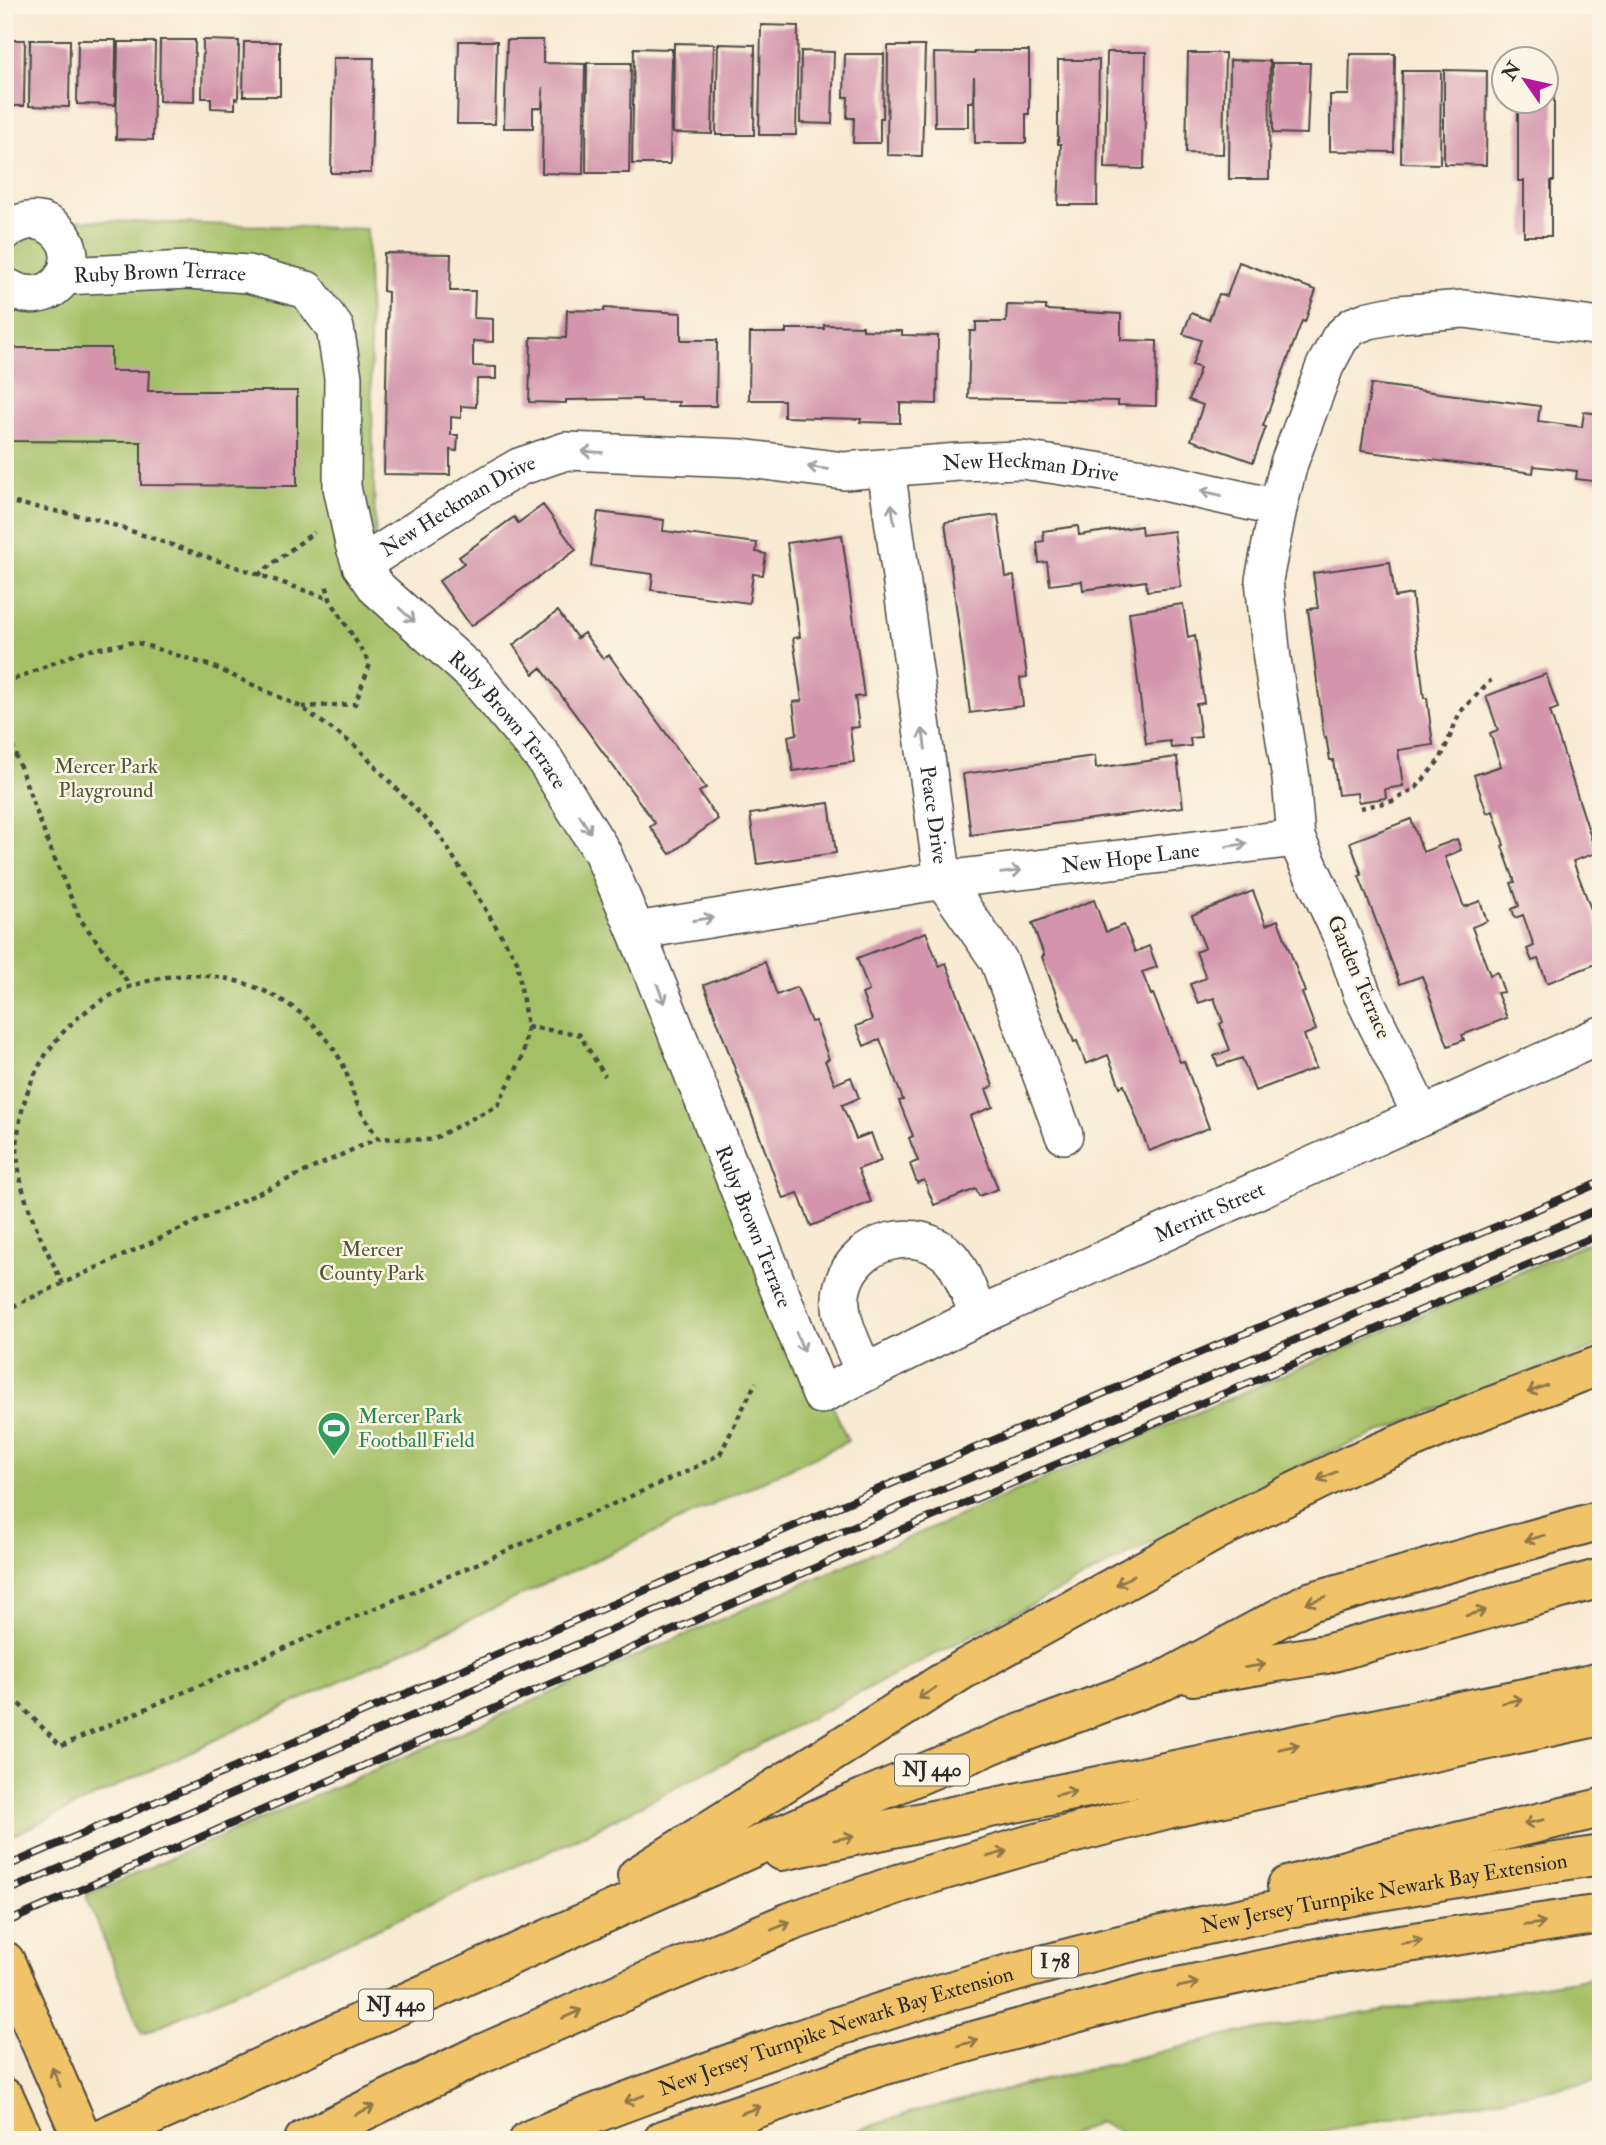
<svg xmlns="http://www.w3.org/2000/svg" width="1606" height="2145" font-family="'IM FELL Double Pica',serif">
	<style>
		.green { fill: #a4c066; stroke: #687648; stroke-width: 2 }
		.building { fill: #d394ac }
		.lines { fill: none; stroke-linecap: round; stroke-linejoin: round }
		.minor-casing { stroke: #4a4844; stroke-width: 40 }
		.primary-casing { stroke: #4a4844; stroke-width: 42 }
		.trunk-casing { stroke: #4a4844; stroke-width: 42 }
		.motorway-casing { stroke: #4a4844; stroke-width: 42 }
		.path { stroke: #4a4844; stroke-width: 4.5; stroke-dasharray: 5 5; stroke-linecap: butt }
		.minor { stroke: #fff; stroke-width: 37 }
		.primary { stroke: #f1c369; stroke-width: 38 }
		.trunk { stroke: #f1c369; stroke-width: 38 }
		.motorway { stroke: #f1c369; stroke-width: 38 }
		.rail-casing { stroke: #2b2b2b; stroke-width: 8 }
		.rail { stroke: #fcf5e5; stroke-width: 5; stroke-dasharray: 16; stroke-linecap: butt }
		.oneway { stroke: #a0a0a0 }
		.oneway2 { stroke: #8e774a }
		.labels { text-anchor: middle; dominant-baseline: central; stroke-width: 5; stroke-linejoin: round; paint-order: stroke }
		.shield { fill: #fcf5e5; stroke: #6a6863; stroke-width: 2 }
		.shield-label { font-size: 19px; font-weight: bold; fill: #2b2b2b }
		.street-label { font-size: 21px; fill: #2b2b2b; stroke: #fcf5e5 }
		.park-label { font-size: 21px; fill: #4f583d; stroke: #fcf5e5 }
		.leisure-label { font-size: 21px; fill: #27864d; stroke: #fcf5e5; text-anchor: start }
	</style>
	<rect width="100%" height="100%" fill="#fcf5e5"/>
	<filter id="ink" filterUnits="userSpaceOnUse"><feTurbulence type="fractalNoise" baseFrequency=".0143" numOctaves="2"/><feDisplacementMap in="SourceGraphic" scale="14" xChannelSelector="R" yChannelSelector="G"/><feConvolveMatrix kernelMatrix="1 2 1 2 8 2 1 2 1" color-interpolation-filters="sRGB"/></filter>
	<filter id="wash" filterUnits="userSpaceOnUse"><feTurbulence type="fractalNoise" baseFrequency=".00686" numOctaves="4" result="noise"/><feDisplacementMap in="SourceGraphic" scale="28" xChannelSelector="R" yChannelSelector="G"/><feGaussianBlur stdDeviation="1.57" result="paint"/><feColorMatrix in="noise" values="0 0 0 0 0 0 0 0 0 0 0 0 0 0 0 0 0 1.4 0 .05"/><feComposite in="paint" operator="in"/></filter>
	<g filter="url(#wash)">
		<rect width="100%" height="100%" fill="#f8ead3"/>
		<path class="green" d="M5,218L367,229L377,588L567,788L848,1441L5,1839Z
			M1601,1237V1345L1322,1455L572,1841L142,2034L86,1895Z
			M1601,1976V2080L1274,2140H1143L1098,2122L1062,2140H832L909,2113L1238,2033Z"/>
		<g id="blocks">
			<path class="building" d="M761,25L798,26L796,135H759Z
				M5,40H25L24,106H5Z
				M30,40H70L69,107L29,106Z
				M78,40H116L115,105L77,104Z
				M160,40H195L194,102L159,101Z
				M203,40L239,41L238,99L235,98V109L211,108V98H202Z
				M507,40H543V63L585,64L583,174L542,173L543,87L542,108H533V128H504Z
				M459,41H497L495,124H457Z
				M118,42H155L153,140L116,139Z
				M244,42H280V96H243Z
				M674,43L714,44L712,134L673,133Z
				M718,44L755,45L754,135H716Z
				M888,46H925L922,156L887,155Z
				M634,48L672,49L670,164H632Z
				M801,51L834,52L832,124L800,123Z
				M974,51H1029V114H1026V143H975L974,76L973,102H968V127H935L934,53L974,54Z
				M1107,52H1146L1144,169L1105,168Z
				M1188,53H1225L1223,154L1186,153Z
				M845,54H884L883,118H880V143H853L854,118H847L848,97H844Z
				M1350,54H1395L1394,152L1330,151V95H1349Z
				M333,58H374L371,173H331Z
				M1058,60H1099L1097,205H1058L1061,144H1058Z
				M1230,60L1270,61L1269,179H1229Z
				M587,63H631L629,173H586Z
				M1272,63H1310L1307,134L1273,133Z
				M1546,65H1554V181H1551V236H1524V181H1518V102H1546Z
				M1444,70L1487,71L1486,165L1444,164Z
				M1402,71H1441L1440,164L1401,163Z
				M384,253L451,254L450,291H475L474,318L493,319V342L473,341V366L496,367V379H477L476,407L461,406V418L451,417V435H458L457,451L450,450V475L384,474L388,292L383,291Z
				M1239,262L1316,290L1305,322L1302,321L1263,426L1266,427L1253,462L1191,440L1203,405L1189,400L1200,368L1192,365L1201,340L1183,334L1191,313L1209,320L1219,294L1227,296Z
				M1007,305L1046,306V310L1121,314V340L1157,341L1156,406L1118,405V401L968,398L970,331H976V322H1006Z
				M604,308L681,313V340H717L716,406H678L679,402L641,401V399L566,400V403L529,402L531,337L566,338L567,310L604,311Z
				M824,325L863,326V330L902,331V335L938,336L937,404L900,403V423L860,422L861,419L784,417V400H749L750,333H786V329H824Z
				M5,348H111V371H149L148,391H297V486L141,485V442L5,441Z
				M1371,384L1540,406L1538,421L1582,427L1584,412L1601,414V482L1576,479L1577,471L1534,466L1533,473L1361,451Z
				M543,505L576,550L471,626L439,581L464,563L459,557L514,517L518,523Z
				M598,512L664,520L663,531L757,543L756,552L766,554L763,575L753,574L749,603L651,590L653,574L591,566Z
				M998,515L1006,577L1014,576L1027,677L1020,678L1023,706L970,713L945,522Z
				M1078,526L1079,535L1141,526L1142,535L1174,531L1181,587L1147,591L1146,581L1083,590L1082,581L1050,585L1047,562L1039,563L1037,542L1044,541L1043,531Z
				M842,535L864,696L855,697L859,727L850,728L854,762L793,771L788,736L797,734L793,702L802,701L793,638L800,637L787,543Z
				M1390,562L1395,597L1412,594L1424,698H1427L1433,745L1398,750L1403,786L1385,789L1386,798L1358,802L1357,793L1338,795L1333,760H1330L1326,737L1324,738L1308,609L1318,608L1313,573Z
				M1183,604L1188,637L1195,635L1204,703L1196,704L1201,737L1190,738L1191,746L1171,748L1170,741L1146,744L1129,612Z
				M558,611L577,638L584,633L603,659L609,655L706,788L699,792L718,819L670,854L650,827L655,823L541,668L534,674L513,645Z
				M1546,674L1558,708L1550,711L1596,853L1573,861L1601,936V962L1547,983L1538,959L1532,961L1527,949L1534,946L1523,915L1515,918L1512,909L1519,906L1511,883L1515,882L1502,846L1504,845L1493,811L1487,813L1474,775L1501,766L1490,733L1498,730L1486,696Z
				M1095,756L1096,768L1177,757L1183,807L971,835L963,774Z
				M829,803L836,853L757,864L750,814Z
				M1411,819L1423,852L1457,839L1461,850L1445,857L1464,907L1480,901L1487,921L1472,927L1490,975L1497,972L1504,992L1497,993L1507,1018L1462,1035L1464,1040L1448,1046L1422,976L1400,984L1359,876L1362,875L1350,842Z
				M1253,891L1266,925L1278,920L1305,992L1302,993L1316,1030L1304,1035L1316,1068L1255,1091L1242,1058L1218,1066L1214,1056L1230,1050L1220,1024L1223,1022L1214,998L1198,1003L1190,984L1206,978L1196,952L1205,948L1192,915Z
				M1094,900L1106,932L1124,925L1135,952L1149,946L1157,967L1142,972L1151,995L1153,994L1180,1062L1184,1061L1209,1128L1149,1151L1124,1085L1120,1087L1108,1055L1086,1064L1077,1041L1074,1042L1042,957L1044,955L1032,923Z
				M926,932L939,966L946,963L993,1086L986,1089L993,1107L970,1116L998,1189L979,1196L976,1189L934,1205L924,1180L917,1183L910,1164L918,1161L909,1138L913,1136L899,1101L903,1100L880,1039L864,1046L856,1026L872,1020L862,994L869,991L857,958Z
				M765,962L777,995L797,987L811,1022L815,1021L829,1059L825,1061L835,1084L851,1077L859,1098L842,1105L856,1139L871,1133L881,1161L858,1169L871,1202L811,1226L798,1193L784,1198L781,1194L704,985Z"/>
		</g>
	</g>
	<g filter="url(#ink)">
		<use href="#blocks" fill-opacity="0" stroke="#4a4844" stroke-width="2"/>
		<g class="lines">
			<defs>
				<g id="minor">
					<path d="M5,231C20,221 35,216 51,226C92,252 57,318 5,286"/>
					<path id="s1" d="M64,276L188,270L248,274L307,290L335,328L343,377L342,487L354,544L361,565L377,588L473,674L543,757L602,852L636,931L821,1395L979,1316L1601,1035"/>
					<path id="s2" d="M886,468L943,880L999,961L1064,1135"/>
					<path id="s3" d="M361,565L472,494L519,467L566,451L741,458L844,471L959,462L1022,460L1150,479L1278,508"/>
					<path id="s4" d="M636,931L943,880L1296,838"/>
					<path d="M1422,1116L1362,994L1343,939L1296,838L1291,778L1272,659L1264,580L1278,508L1289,463L1325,366L1340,338L1353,326L1369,320L1399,314L1464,309L1601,327"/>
					<path d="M864,1372C854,1346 834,1314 843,1285C856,1240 918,1223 951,1258C960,1267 973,1302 979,1316"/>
				</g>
				<path id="primary" d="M5,1961L83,2140
					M5,2098L24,2140"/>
				<path id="trunk" d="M1193,1676L1326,1654L1601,1578
					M782,1851L1601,1682
					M637,1876L964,1669L1217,1530L1352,1464L1484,1409L1601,1365
					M97,2140L864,1798L1005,1739L1163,1681L1309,1602L1601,1520
					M304,2140L477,2056L629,1989L790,1922L898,1884L1025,1846L1168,1809L1601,1716"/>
				<g id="motorway">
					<path d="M1287,1886L1393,1857L1601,1808"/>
					<path id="s5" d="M529,2140C580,2118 633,2099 685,2080C802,2037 921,1997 1042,1965C1225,1915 1413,1884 1601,1855"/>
					<path d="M663,2140L878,2067L1149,1993L1341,1953L1601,1914"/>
				</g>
			</defs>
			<use href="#minor" class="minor-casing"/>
			<use href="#primary" class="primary-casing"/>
			<use href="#trunk" class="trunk-casing"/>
			<use href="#motorway" class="motorway-casing"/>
			<path class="path" d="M5,501L96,519L330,599
				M258,575L314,532
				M5,683L83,651L135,642L214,667L301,707L358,748L439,834L517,961L527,1027L523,1056L498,1105L431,1140L378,1138L5,1310
				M302,707L355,704L370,664L330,599L326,584
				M5,726L48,843L80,919L130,985
				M1360,808L1393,801L1416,788L1441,758L1460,712L1491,680
				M527,1027L579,1034L605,1076
				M63,1284C41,1238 12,1187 18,1134C34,988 205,923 313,1024C323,1034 338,1053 344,1067C350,1081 353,1098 361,1111C366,1121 372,1129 378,1138
				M5,1690L61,1746L686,1472L720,1454L756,1382"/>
			<use href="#minor" class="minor"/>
			<use href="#primary" class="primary"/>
			<use href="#trunk" class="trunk"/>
			<use href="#motorway" class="motorway"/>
			<defs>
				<path id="rail" d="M5,1867L893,1483L1601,1182
					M5,1892L770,1561L1135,1409L1601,1208
					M5,1923L906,1528L1601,1234"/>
			</defs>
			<use href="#rail" class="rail-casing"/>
			<use href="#rail" class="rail"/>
		</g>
		<defs><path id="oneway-shaft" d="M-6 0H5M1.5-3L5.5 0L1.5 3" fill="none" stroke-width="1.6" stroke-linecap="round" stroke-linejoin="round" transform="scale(1.75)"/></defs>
		<g class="oneway">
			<use href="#oneway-shaft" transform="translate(592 452) rotate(-178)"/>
			<use href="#oneway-shaft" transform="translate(818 468) rotate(-173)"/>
			<use href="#oneway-shaft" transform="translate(1211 493) rotate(-167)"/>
			<use href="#oneway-shaft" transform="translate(893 514) rotate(-98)"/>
			<use href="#oneway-shaft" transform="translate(407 615) rotate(42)"/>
			<use href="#oneway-shaft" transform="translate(924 739) rotate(-98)"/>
			<use href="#oneway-shaft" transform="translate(585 824) rotate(58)"/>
			<use href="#oneway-shaft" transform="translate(1237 845) rotate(-7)"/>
			<use href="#oneway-shaft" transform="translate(1011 872) rotate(-7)"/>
			<use href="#oneway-shaft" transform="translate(703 919) rotate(-9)"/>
			<use href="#oneway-shaft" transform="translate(661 994) rotate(68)"/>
			<use href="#oneway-shaft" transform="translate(800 1342) rotate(68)"/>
		</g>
		<g class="oneway2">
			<use href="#oneway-shaft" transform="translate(1537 1389) rotate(159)"/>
			<use href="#oneway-shaft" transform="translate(1327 1476) rotate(154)"/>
			<use href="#oneway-shaft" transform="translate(1535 1538) rotate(164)"/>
			<use href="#oneway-shaft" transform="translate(1125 1580) rotate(151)"/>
			<use href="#oneway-shaft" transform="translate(1316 1600) rotate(162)"/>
			<use href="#oneway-shaft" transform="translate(1476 1613) rotate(-16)"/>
			<use href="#oneway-shaft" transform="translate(1255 1666) rotate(-9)"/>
			<use href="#oneway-shaft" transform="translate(927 1693) rotate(148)"/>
			<use href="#oneway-shaft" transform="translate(1512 1701) rotate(-12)"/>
			<use href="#oneway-shaft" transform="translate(1289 1747) rotate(-12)"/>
			<use href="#oneway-shaft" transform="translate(1066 1793) rotate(-12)"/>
			<use href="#oneway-shaft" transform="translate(1534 1822) rotate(167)"/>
			<use href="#oneway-shaft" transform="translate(844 1838) rotate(-12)"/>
			<use href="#oneway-shaft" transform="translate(997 1854) rotate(-16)"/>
			<use href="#oneway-shaft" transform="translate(1535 1924) rotate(-8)"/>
			<use href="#oneway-shaft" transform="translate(781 1926) rotate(-22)"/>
			<use href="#oneway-shaft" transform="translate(1412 1942) rotate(-8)"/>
			<use href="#oneway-shaft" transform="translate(1188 1985) rotate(-12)"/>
			<use href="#oneway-shaft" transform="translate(572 2014) rotate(-24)"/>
			<use href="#oneway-shaft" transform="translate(968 2043) rotate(-15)"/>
			<use href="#oneway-shaft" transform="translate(56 2077) rotate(-113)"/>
			<use href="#oneway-shaft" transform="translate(634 2099) rotate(160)"/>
			<use href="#oneway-shaft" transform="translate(365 2110) rotate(-26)"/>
			<use href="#oneway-shaft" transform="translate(751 2110) rotate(-19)"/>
		</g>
	</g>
	<defs>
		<symbol id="stadium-pin" viewBox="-11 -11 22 30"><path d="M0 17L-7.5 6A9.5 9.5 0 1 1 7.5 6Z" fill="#2e9e5b" stroke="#fcf5e5"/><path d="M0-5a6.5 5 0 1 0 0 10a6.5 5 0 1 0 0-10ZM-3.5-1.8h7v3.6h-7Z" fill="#fff"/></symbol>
	</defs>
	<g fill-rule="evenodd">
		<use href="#stadium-pin" x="315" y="1409" width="38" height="52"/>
	</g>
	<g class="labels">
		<g class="shield">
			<rect x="895" y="1754.5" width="74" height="31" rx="5"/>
			<rect x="1032" y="1946.5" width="46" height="31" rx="5"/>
			<rect x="359" y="1989.5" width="74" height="31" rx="5"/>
		</g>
		<g class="shield-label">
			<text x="932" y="1770">NJ 440</text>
			<text x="1055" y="1962">I 78</text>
			<text x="396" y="2005">NJ 440</text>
		</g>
		<g class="street-label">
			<text stroke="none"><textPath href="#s1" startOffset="96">Ruby Brown Terrace</textPath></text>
			<text stroke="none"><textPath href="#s3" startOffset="702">New Heckman Drive</textPath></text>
			<text stroke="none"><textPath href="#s3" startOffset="114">New Heckman Drive</textPath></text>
			<text stroke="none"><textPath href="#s1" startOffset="747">Ruby Brown Terrace</textPath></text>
			<text stroke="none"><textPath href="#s2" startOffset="350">Peace Drive</textPath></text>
			<text stroke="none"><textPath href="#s4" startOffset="500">New Hope Lane</textPath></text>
			<text transform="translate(1359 977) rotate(67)">Garden Terrace</text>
			<text stroke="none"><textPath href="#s1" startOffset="1925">Merritt Street</textPath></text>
			<text stroke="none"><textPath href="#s1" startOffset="1314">Ruby Brown Terrace</textPath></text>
			<text stroke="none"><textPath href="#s5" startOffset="892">New Jersey Turnpike Newark Bay Extension</textPath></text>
			<text stroke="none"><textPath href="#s5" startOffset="326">New Jersey Turnpike Newark Bay Extension</textPath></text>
		</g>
		<g class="park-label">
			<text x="106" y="766">Mercer Park<tspan x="106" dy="24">Playground</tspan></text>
			<text x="372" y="1249">Mercer<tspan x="372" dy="24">County Park</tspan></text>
		</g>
		<g class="leisure-label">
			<text x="358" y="1416">Mercer Park<tspan x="358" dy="24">Football Field</tspan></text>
		</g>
	</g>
	<rect width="1606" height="2145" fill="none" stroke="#fcf5e5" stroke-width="28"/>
	<g transform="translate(1525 80) rotate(304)"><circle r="33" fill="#fcf5e5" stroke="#a8a49b" stroke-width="2"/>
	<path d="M0-5L12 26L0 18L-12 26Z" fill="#b5179e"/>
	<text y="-10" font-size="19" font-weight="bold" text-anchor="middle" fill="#2b2b2b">N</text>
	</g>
</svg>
